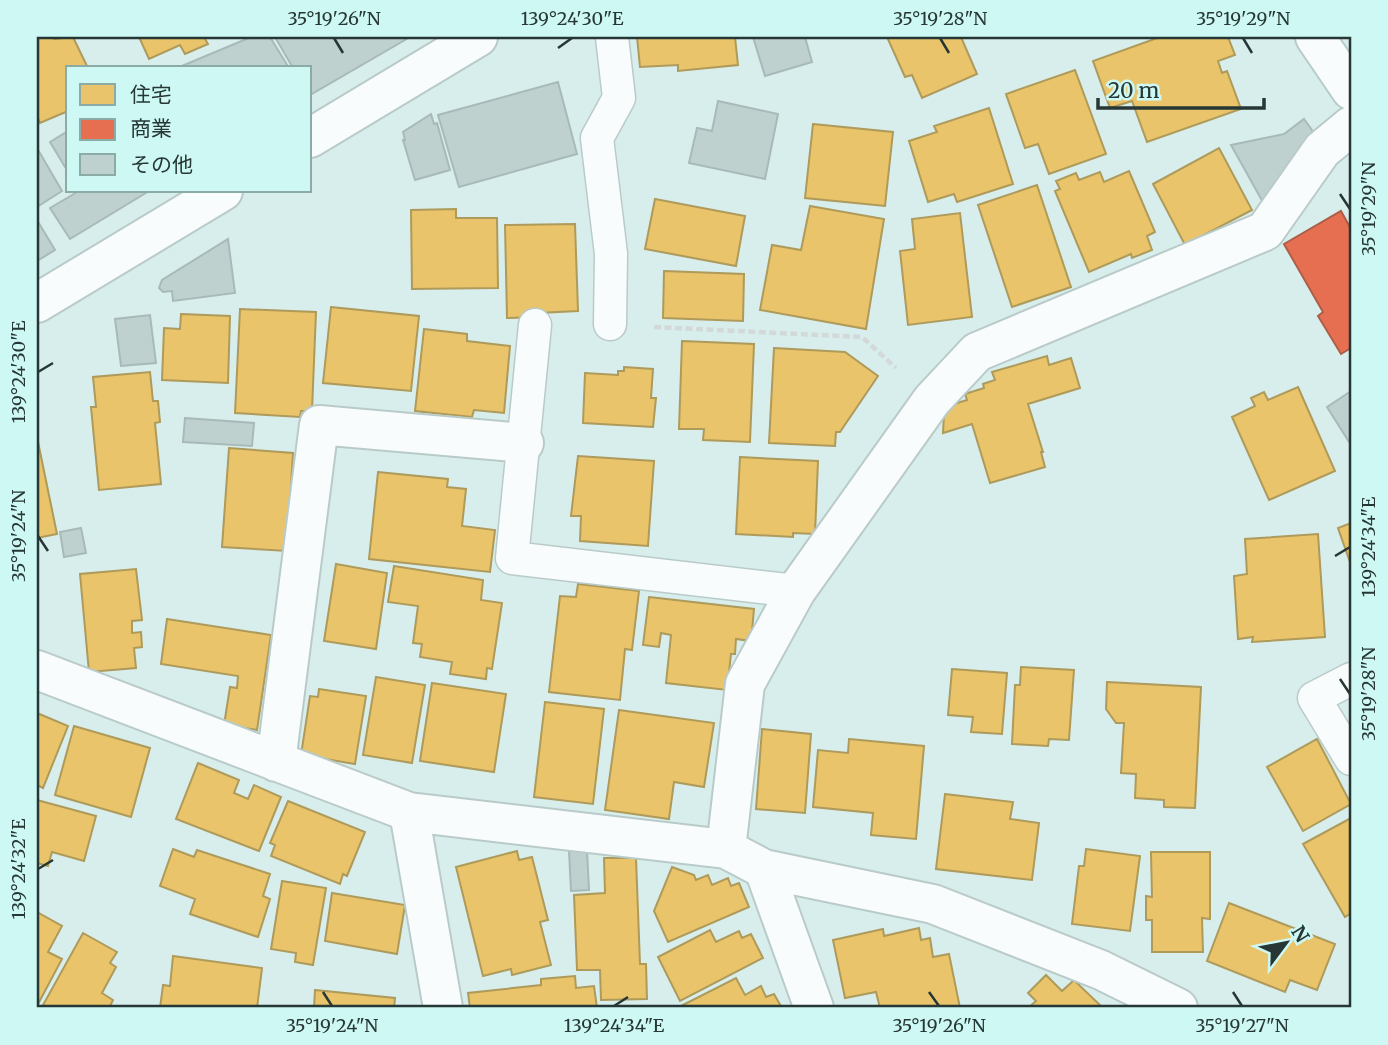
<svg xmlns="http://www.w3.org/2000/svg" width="1388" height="1045" font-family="Merriweather,'Noto Sans JP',serif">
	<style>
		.homes { fill: #e9c46a; stroke: #ae9a5a; stroke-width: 2 }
		.shops { fill: #e76f51; stroke: #ad5e49; stroke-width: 2 }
		.building { fill: #bfd1cf; stroke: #a8bab8; stroke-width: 2 }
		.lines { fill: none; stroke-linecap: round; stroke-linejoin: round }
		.lane-casing { stroke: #b9cbc9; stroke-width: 35 }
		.street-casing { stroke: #b9cbc9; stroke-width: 42 }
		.secondary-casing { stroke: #b9cbc9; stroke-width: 42 }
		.path { stroke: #d2d9d8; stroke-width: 4.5; stroke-dasharray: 7 3.5; stroke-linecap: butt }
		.lane { stroke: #f9fcfc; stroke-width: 32 }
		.street { stroke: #f9fcfc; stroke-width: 38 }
		.secondary { stroke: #f9fcfc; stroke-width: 38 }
		.ticks { fill: none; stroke: #263735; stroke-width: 2.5 }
		.neatline { fill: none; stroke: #263735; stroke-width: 2.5 }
		.ticks-label { font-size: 18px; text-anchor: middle; fill: #263735 }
	</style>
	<rect width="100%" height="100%" fill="#d8eeec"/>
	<path class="homes" d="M37,37H53L54,39L73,37L88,68H68V111L40,123L37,116Z
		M139,37H204L208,44L185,54L180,45L149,59Z
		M637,37H735L738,65L678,71V65L640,67Z
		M887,37H961L977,74L922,98L912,75L905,77Z
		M1160,37H1228L1235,55L1218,61L1222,73L1227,71L1241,109L1147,142L1132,101L1110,108L1093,61Z
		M1075,70L1106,154L1049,174L1038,144L1025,148L1006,94Z
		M989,108L1013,184L957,202L954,194L928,202L909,141L937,132L934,126Z
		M813,124L893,132L885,206L805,198Z
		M1219,148L1252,210L1185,245L1153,184Z
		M1129,171L1155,232L1147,236L1152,250L1132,258L1131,254L1089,272L1055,191L1060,189L1056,181L1076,173L1079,180L1100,172L1104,182Z
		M1037,185L1071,287L1012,307L978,205Z
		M655,199L745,216L736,266L645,249Z
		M810,206L884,219L866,329L760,310L772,245L801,250Z
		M456,209V218H497L498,288L412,289L411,210Z
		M960,213L972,317L908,325L900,251L915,249L912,219Z
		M575,224L578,311L538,313L539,317L507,318L505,225Z
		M664,271L744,274L743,321L663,318Z
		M331,307L419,316L411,391L323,383Z
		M240,309L316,312L312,411H301L300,417L235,413Z
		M181,314L230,316L228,383L162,380L164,328L180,329Z
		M424,329L467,334V341L510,346L504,413L474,410L472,417L415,411Z
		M682,341L754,344L750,442L703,440L704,429H679Z
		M774,348L845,352L878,376L840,432H836L835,446L769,443Z
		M1047,356L1049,365L1071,358L1080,388L1028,404L1043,452H1041L1045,467L990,483L972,424L943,433L944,414L954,404L967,400L965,394L984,388L983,384L995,380L992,372Z
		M624,367L653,369L651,398H656L653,427L583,423L585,373L618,375V371H624Z
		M150,372L153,401H158L160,422L155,423L161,484L99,490L91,407H96L93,377Z
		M1298,387L1335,471L1269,500L1232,417L1255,406L1251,398L1264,392L1268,400Z
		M37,437L57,534L37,538Z
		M229,448L293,453L287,551L222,547Z
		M578,456L654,461L648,546L580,541L581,516H571Z
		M740,457L818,461L815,534L793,533V537L736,534Z
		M378,472L448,479L447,487L466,489L462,526L495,530L490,572L369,559Z
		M1351,523V565L1338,528Z
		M1318,534L1325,637L1252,642L1253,637L1238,639L1234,576L1247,574L1245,539Z
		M336,564L387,573L376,649L324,641Z
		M394,566L483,580L481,600L502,603L492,669L487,668L486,679L450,674L452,662L420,657L422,644L413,643L418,606L388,602Z
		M136,569L142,620L132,621V633L141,632L142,647L134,648L136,668L89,672L80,574Z
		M578,584L639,591L632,650L625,649L620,700L549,692L560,596L576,597Z
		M649,597L754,609L751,641L736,639L735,654H731L727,690L666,683L671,635L661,633L659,647L643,645Z
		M167,619L271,635L257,730L224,725L230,687L237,688L238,676L161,664Z
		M1021,667L1074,670L1069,740L1049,739L1048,746L1012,744L1015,685H1020Z
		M952,669L1007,673L1002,734L971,732L973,717L948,715Z
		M376,677L425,685L412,763L363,755Z
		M1107,682L1201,687L1195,808L1164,807V800L1135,798L1136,774L1121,773L1124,723H1116L1106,709Z
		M432,683L506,694L494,772L420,761Z
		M319,689L366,696L355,764L301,755L310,696L318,697Z
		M545,702L604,709L593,804L534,797Z
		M619,710L714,723L704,787L674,782L669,819L605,810Z
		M37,713L68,726L43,788L37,785Z
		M74,726L150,748L131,817L55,795Z
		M762,729L811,734L805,813L756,809Z
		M849,739L924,746L916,839L871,835L873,813L813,807L818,750L848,753Z
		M1317,739L1351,804L1303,831L1267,767Z
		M198,763L239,780L234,793L248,799L254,785L281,797L259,851L176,819Z
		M945,794L1013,802L1010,819L1039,823L1032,880L936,869Z
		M37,800L96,816L84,861L52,852L48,866L37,863Z
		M288,801L365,832L347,876L343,874L340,884L271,856L275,845L270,843Z
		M1351,818V913L1345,917L1303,844Z
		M173,849L194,857L197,850L270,874L263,896L270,899L258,937L190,914L195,899L160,886Z
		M1086,849L1140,856L1130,931L1072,924L1079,866H1084Z
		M517,851L519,860L532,857L548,920L540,922L551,965L512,975L511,969L483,976L456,867Z
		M1151,852H1210V919L1202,918L1203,952H1152V920H1146V896L1152,897Z
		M604,858H636L640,964H646L647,999L601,1000L600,970H577L574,895L605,893Z
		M672,867L694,875L696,880L708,875L712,885L728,878L731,886L739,883L749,907L668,942L654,911Z
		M282,881L326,888L313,965L295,962L296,953L271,949Z
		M332,893L405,905L397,954L325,941Z
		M1229,903L1335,944L1317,990L1290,980L1285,992L1207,961Z
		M37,912L62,926L48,952L62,959L37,1006Z
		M919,928L921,940L930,938L933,957L949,954L960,1008H880L876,992L845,998L833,940L883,929L884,936Z
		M710,930L716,942L739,931L742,938L751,934L763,958L680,1001L658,957Z
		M83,933L117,952L110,963L116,967L102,993L113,1000L109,1008H49L43,1005Z
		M173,956L262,968L257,1008H160L163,985L170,986Z
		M1046,975L1062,991L1074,980L1103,1008H1028L1036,1001L1028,993Z
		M575,976L576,988L594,986L597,1008H470L468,993L541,985V979Z
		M736,978L745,995L761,986L766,997L774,994L782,1008H677Z
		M315,990L395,998L394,1008H314Z"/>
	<path class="shops" d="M1341,211L1351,229V348L1341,354L1318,316L1323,312L1284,244Z"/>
	<path class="building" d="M251,37H270L289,68H177Z
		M275,37H410L310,95V68H293Z
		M753,37H805L812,62L765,76Z
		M558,82L577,154L459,187L438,115Z
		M718,101L778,114L765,179L689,163L697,128L712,131Z
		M431,114L434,124L437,123L450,170L415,180L403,140H405L403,132Z
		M1304,119L1312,130L1311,144L1265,206L1231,145L1284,134Z
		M68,131V172L50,142Z
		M37,148L62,191L37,207Z
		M79,191H149L70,239L50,208Z
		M37,220L55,250L37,261Z
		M228,239L235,293L173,301L172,291L163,292L159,288L162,280Z
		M150,315L156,363L121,366L115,319Z
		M1351,391V445L1327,407Z
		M185,418L254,423L252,446L183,442Z
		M81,528L86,553L64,557L60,532Z
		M587,850L589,890L571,891L569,851Z"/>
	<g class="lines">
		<defs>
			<path id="lane" d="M610,324L611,254L597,138L619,98L612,37
				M535,325L512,558L796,591
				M1351,679L1314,698L1351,759"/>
			<path id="street" d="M37,670L409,812L726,849L764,869L933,904L1101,970L1178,1008
				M276,762L319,425L524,443
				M409,812L443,1008
				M726,849L745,684L796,591L932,400L977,352L1265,231L1322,150L1351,126
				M764,869L814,1008"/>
			<path id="secondary" d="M1315,37L1351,90
				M310,138L478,37
				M37,303L223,191"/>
		</defs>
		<use href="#lane" class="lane-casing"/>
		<use href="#street" class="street-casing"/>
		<use href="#secondary" class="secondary-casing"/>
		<path class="path" d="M654,327L862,337L896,368"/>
		<use href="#lane" class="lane"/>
		<use href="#street" class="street"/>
		<use href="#secondary" class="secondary"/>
	</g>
	<path class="ticks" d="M334,38L343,53M940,38L949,53M1243,38L1252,53M558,48L572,38M1340,194L1350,209M38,372L53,363M38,536L48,551M1335,556L1350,547M1340,679L1350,694M38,869L53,860M323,992L332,1006M929,992L939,1006M1233,992L1242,1006M614,1006L628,997"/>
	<rect width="1388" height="1045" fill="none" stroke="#cef8f3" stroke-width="77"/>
	<rect x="66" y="66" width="245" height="126" fill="#cef8f3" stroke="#8baba7" stroke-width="2"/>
	<rect x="80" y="84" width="35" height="21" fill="#e9c46a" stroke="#8baba7" stroke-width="2"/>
	<text x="130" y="102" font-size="21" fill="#263735">住宅</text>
	<rect x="80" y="119" width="35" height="21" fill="#e76f51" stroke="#8baba7" stroke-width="2"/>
	<text x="130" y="136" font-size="21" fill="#263735">商業</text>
	<rect x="80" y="154" width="35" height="21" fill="#bfd1cf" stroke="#8baba7" stroke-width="2"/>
	<text x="130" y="172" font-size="21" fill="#263735">その他</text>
	<g transform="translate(1286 943) rotate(58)" stroke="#cef8f3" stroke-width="5" paint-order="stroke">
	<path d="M0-5L12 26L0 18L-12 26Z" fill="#263735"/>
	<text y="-10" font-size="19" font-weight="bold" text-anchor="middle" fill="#263735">N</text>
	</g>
	<path d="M1098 98v10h166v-10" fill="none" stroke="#263735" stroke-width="3.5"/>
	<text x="1108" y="98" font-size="21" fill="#263735" stroke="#cef8f3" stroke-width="5" paint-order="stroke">20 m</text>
	<rect x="38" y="38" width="1312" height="968" class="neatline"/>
	<g class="ticks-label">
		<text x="334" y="25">35°19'26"N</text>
		<text x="572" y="25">139°24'30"E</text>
		<text x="940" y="25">35°19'28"N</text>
		<text x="1243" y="25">35°19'29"N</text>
		<text transform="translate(1369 209) rotate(-90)" y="6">35°19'29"N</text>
		<text transform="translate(19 372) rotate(-90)" y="6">139°24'30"E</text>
		<text transform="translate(19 536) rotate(-90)" y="6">35°19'24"N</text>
		<text transform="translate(1369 547) rotate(-90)" y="6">139°24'34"E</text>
		<text transform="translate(1369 694) rotate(-90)" y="6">35°19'28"N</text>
		<text transform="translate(19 869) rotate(-90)" y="6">139°24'32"E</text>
		<text x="332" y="1032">35°19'24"N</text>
		<text x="614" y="1032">139°24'34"E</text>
		<text x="939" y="1032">35°19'26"N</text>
		<text x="1242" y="1032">35°19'27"N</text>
	</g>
</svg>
